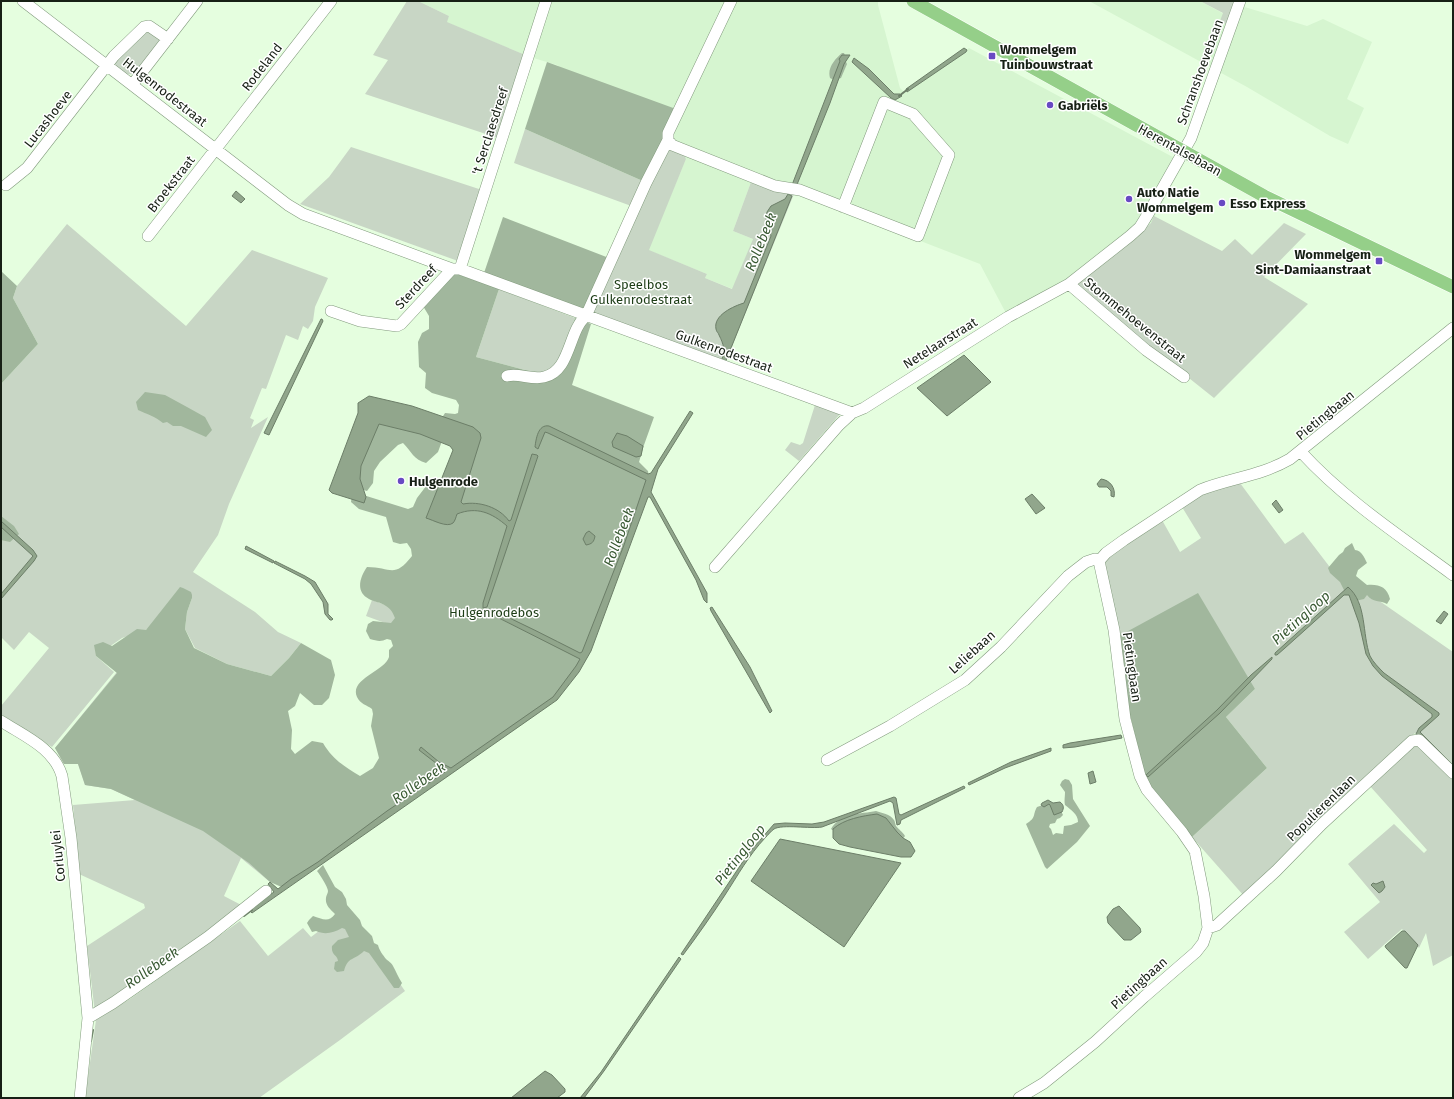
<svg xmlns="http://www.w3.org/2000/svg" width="1454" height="1099" font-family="'Fira Sans',sans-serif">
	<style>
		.built { fill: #d6f5d0 }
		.green { fill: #c8d6c5 }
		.forest { fill: #a1b79d }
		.water { fill: #91a68c; stroke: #6c7e68 }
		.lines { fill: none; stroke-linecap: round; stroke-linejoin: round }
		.stream { stroke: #6c7e68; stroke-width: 2 }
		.minor-casing { stroke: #829a7d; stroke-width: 12 }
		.major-casing { stroke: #fff; stroke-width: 14 }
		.minor { stroke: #fff; stroke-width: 11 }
		.major { stroke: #95cf89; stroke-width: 13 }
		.poi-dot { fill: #684ac3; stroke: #fff; stroke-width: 1.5 }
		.labels { text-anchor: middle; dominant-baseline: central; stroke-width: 3; stroke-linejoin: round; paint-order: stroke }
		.poi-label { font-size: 13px; font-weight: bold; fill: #172015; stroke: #fff; text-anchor: start }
		.street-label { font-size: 13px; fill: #172015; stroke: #fff }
		.park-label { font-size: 13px; fill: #1d3d16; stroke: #fff }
		.water-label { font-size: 14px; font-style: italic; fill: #395a33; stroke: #fff }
	</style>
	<rect width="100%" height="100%" fill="#e5fedf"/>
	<path class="built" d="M418,1H878V5L900,88L904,92L969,48L1184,163L1151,223L1141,232L1008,317L980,264L799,194L751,182L733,231L753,239L733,289L705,278L707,274L648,250L686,159L557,65L530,57L446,22L449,16Z
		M1089,1H1200L1233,19L1238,5L1307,26L1323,19L1372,42L1347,99L1364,108L1348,144L1330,136L1247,87Z"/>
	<path class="green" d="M407,1H418L449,16L447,22L523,54L498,138L365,94L388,60L373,55Z
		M1200,1H1236L1228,25L1220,21L1223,13Z
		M145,29L161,39L136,73C126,77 122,71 114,65V59Z
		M525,129L645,182L662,146L684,155L686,159L649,250L707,274L705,278L732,289L753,239L733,231L751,182L794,194L726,361L586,316L634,207L514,163Z
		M351,147L482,190L458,261L300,204L329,177Z
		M1154,216L1222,251L1235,239L1252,255L1284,223L1306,234L1264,277L1308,304L1214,398L1076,288V281L1141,232L1151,223Z
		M67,224L186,326L252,250L328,278L315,307L313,321L308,329L303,326L298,340L286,335L266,389L262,388L250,418L254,420L251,428L268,417L229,504L218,535L193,572L255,612L278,632L301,643L289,658L271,676L227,664L195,648L185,629L187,612L192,598L146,630L122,638L96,656L114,672L52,747L1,714V706L49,648L29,632L14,650L1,637V384L38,344L13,298L17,286Z
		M499,289L575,318L555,378L476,357Z
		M815,405L840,414L799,461L785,450L791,442L800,445L803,443Z
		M1240,483L1285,544L1303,532L1329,566L1453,652V769L1415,733L1316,825L1244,896L1192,837L1267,768L1226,717L1255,689L1119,636L1102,564L1109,557L1162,520L1180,552L1201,538L1182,507L1202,494Z
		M372,600L402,611L396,627L366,616Z
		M147,635L270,882L241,858L224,896L245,907L95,1013L87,946L145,908L144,904L79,874L73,805L135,800L111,789L85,785L78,764H64L55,748Z
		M1411,745H1418L1453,777V955L1433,966L1426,933L1419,948L1402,929L1368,959L1344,932L1380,902L1348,864L1394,824L1424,853L1427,850L1369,785Z
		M348,909L405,991L340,1040L259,1098H85L96,1020L130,999L240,921L268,956L303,928L311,937Z"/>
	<path class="forest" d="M842,53H844L846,58L845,60L847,64L841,78L834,80L830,78C827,68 835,59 842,53Z
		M547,62L676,109L645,182L525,129Z
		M503,217L609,258L586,306L583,309L484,273Z
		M1,271L17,286L13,298L38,344L1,384Z
		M454,273L499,289L476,357L555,378L575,318L591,324L572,385L654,417L644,445L639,462L648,471L649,478L584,656L548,706L284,888L270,882L249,863L203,831L111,789L85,785L78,764H64L55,748L117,673L96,656L94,645L103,642L112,646L137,629L146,630L180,587L183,588L191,592L192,595V598L187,612L185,629L194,648L227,664L271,676L289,658L301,643L331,660L335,675L329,698L322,705H314L300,693L295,706L288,711L292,730L291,749L295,754L312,741L323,743C333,760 344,766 360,776L373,768L379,758L371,726L373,714L372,709C367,705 360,704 357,697C349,679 385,671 389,657C389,655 389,653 389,650L393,646L391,640L387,639C381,642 377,641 370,639L366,631L368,624L373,621L391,623L395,618C393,613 391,609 386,606C381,602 374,602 369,599C355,592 360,577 367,567C391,567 394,579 412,556L411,549L407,543L400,544L393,542L386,517L359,509L351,502L352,495L360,494L408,509L413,507L417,498L430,481L438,480L442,484L464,472L440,421L445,413L455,414L458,413L459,405L456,400L432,393L425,388L426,373L419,367L418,342L422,333L429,329V316L423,306Z
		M145,392L165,395L187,407L205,417L212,430L206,437L181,426H173L167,422L163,423C156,417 147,414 138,410L136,402Z
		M388,419L442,441L438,452L426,463C414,460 411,451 403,443L398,445L380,462L374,471L373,483L367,491L357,488L352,471L377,422Z
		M1,516L14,526L19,534L10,542L1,540Z
		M1352,543L1355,550C1362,551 1364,557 1367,563L1358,570L1356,576L1367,585C1379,584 1387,587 1390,599L1387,604C1380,600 1373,603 1367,595L1364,599L1355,601L1345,592L1340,582L1330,573L1328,568L1339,555L1343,552L1345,548Z
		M1198,593L1255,689L1226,717L1267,768L1192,837L1147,783L1129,711L1119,636Z
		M1065,779L1069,780L1072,785L1073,799L1090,826L1077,842L1047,869L1045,867L1026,824C1037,817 1032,816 1037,807L1049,803L1061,811L1063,815L1060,818L1057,819L1055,823L1050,824L1049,827L1051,829L1053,835L1056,833L1063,834L1064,826L1071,825L1078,822C1078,814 1071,810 1065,805C1064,801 1065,797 1065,792L1060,785L1062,781Z
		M876,811C882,813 890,814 894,820C895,821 895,824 896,826C899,830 902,831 905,836L902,840L836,832L831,829C840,813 861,814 876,811Z
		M323,865L335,887L342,892L346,899L347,905L360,920L362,926L372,936L374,943L378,945C379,950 383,955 386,959C388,961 392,963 393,966C396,971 398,977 402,983L399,988H394L369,953L364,951C354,961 348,956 344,971L337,972L334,969L335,962L338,961C337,954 331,956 332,946L338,940L349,937L345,929L342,928C333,933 325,935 316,931L312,932L307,923L309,920L313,916C322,919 329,923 335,914C330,909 325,905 326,898C326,896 328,893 328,891C328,887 320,875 317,871Z"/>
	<path class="water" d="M964,48L967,50L966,52L907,92L906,89Z
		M842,55H850L844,64L830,103L796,187L792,185L840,61L839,59Z
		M854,58L869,69L894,94H900L902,96L895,100L891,98L852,62Z
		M236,191L245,199L241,203L232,196Z
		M788,194L792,196L725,363L722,359C725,350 724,345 719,335C718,332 717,333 716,329C713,315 734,306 744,303L771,236L766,219L767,212L771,206L785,199Z
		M321,319H322L323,321L269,435L264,433Z
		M964,355L991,382L947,416L917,388Z
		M369,396L412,406L473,427L480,433L481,438L461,502L463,504C479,501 499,507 509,521L511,520L532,454L537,455L538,456L487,607L483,608V603L507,526C492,513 477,506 457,514C456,517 455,521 453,523C447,528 433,520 426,518L453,450L450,446L420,434L379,424L361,466L360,479L366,497L364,503L332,493L329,490L358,413V403Z
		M690,411L693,413L658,469L651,492L707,593V603L704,600L696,580L650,497H648L591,651L579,672L557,700L252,913L250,911L251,908L274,892L268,884L270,882L278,889L291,879L318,862L387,811L445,772L441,767L419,750L421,747L439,762L451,768L553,697L576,666L580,659L487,612L486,611L489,609C520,622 550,638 580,653L582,652L624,545L646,480L548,433L545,432L538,449L535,447C536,439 538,424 549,426L648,474L651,473Z
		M617,433L627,436L643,446L641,456L636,457L613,447L612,442Z
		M1101,479C1110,480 1116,488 1114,497L1111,496V491L1107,487H1099L1097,484Z
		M1032,494L1045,508L1036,514L1025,499Z
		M1276,500L1283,510L1279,513L1272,504Z
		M1,521L33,550L37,556L34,561L1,599V594L33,556L1,527Z
		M589,531L595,536C594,542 592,544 586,545L583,539L586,533Z
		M246,546L274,561L273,563L245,549Z
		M275,561L305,576L315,582L328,604V614L333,619L332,620H330L325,614L323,602L311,584L305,579L274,563Z
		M1348,587C1367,603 1362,634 1370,656C1373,662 1379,668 1384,673L1439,713V715L1420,732L1453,765V770L1416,734L1419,728L1432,717V714L1382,676L1373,666L1366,654L1359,623L1349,595H1344L1285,648L1277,655H1275V653Z
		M712,607L750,667L772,711L770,713L711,611L710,608Z
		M1444,611L1448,614L1441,624L1436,621Z
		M1272,657V659L1220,713L1148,777L1146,775L1217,710L1251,675Z
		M1121,735L1122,738L1075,747L1063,748V745L1070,743Z
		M1051,748V751L1005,768L969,785L968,783L1011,762Z
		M1093,771L1096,782L1090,784L1088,773Z
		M964,786L965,788L901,820L900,824L897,825L893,803L890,801L822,827C811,829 782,824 774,829C771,831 768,835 765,838C749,855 738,875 725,895C712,915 698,935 683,955L681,954L748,854L774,824L785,823L812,824L824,822L894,797L896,798L899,814L901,815Z
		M1048,800L1053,803L1060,802C1064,805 1064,808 1062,812L1054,815L1050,805L1049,804L1044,807L1041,805L1042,803Z
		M877,814L886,818L897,832L903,838L910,842L915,851L911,857H901L850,847L839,844L833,838V829C844,819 862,816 877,814Z
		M780,839L901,863L844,947L751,881Z
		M1383,881L1385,887L1382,891L1379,893L1371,885L1373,883L1376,884Z
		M1119,906L1140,928L1141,932L1131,940H1124L1108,923L1107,917L1113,909Z
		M1402,931H1405L1418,945L1407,968H1405L1386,948L1385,946Z
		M679,957L681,959L604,1071L584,1098H580L601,1072Z
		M545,1071L552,1075L565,1089V1092L557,1098H511Z"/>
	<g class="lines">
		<path class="stream" d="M899,96L908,89
			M244,916L252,910
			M91,1041L93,1030"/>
		<defs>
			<path id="minor" d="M23,1L288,205L303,214L452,269H460L852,413
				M132,85L197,1
				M668,140L672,145L775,186L800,190L918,236L949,155L913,114L884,102L843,207
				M6,185L27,168L114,56L144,27L149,26L168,39
				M148,236L331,1
				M460,269L546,1
				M1069,284L1146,350L1184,377
				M331,311L360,321L397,326L401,324L452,269
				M507,376C519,373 531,380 544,377C571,371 568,331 586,316L646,183L668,140V133L731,1
				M1301,452C1345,500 1400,536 1453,575
				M1099,561L1106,553L1124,540L1200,490C1230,478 1261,476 1290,459L1453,328
				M715,567L839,425L852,413L864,408L1008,317L1069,284L1130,236L1140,227L1148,214L1191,138L1240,1
				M1,721C24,736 54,748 62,776L71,838L88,1018L80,1098
				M827,760L890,726L965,680L1001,647L1068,576L1086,562L1095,559L1099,561
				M1208,928L1217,925L1276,871L1322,824L1412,741L1419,740L1453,773
				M88,1018L113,1003L208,937L266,891
				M1019,1098L1044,1083L1095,1042L1144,997L1196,952L1203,943L1208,928L1204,896L1195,851L1182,832L1147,790L1140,776L1125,719L1114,630L1099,561"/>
			<path id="major" d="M913,1L1264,196L1453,287"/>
		</defs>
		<use href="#minor" class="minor-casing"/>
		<use href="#major" class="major-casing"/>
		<use href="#minor" class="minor"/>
		<use href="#major" class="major"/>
	</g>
	<g class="poi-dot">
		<rect x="988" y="52" width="8" height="8" rx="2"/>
		<circle cx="1050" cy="105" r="4"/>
		<circle cx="1129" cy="199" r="4"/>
		<circle cx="1222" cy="203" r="4"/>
		<rect x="1375" y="257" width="8" height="8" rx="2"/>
		<circle cx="401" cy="481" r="4"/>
	</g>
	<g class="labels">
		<g class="poi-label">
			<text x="1000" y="49">Wommelgem<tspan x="1000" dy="15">Tuinbouwstraat</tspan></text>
			<text x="1058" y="105">Gabriëls</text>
			<text x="1137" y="192">Auto Natie<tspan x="1137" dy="15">Wommelgem</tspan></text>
			<text x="1230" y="203">Esso Express</text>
			<text x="1371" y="254" text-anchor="end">Wommelgem<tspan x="1371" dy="15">Sint-Damiaanstraat</tspan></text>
			<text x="409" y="481">Hulgenrode</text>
		</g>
		<g class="street-label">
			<text transform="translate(262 67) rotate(-52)">Rodeland</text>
			<text transform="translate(1200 72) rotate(-70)">Schranshoevebaan</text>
			<text transform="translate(165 92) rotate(38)">Hulgenrodestraat</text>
			<text transform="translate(48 119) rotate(-52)">Lucashoeve</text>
			<text transform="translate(490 131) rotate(-72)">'t Serclaesdreef</text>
			<text transform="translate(1180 150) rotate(29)">Herentalsebaan</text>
			<text transform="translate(171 184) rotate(-52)">Broekstraat</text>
			<text transform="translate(416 287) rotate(-47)">Sterdreef</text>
			<text transform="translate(1135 320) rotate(39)">Stommehoevenstraat</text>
			<text transform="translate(940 343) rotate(-32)">Netelaarstraat</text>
			<text transform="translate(724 351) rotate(20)">Gulkenrodestraat</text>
			<text transform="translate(1325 415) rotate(-39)">Pietingbaan</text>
			<text transform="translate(972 652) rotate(-42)">Leliebaan</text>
			<text transform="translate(1132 667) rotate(82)">Pietingbaan</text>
			<text transform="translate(1321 808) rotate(-44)">Populierenlaan</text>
			<text transform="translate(58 856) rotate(-96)">Corluylei</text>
			<text transform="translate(1139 983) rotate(-42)">Pietingbaan</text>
		</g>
		<g class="park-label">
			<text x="641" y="284">Speelbos<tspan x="641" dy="15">Gulkenrodestraat</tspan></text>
			<text x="494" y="612">Hulgenrodebos</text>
		</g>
		<g class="water-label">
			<text transform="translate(761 242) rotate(-68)">Rollebeek</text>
			<text transform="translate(619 537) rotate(-69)">Rollebeek</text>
			<text transform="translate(1301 618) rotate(-42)">Pietingloop</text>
			<text transform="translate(419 783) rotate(-35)">Rollebeek</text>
			<text transform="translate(740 855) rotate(-52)">Pietingloop</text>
			<text transform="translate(152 968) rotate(-35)">Rollebeek</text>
		</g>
	</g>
	<rect width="1454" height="1099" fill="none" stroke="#172015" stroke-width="4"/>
</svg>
